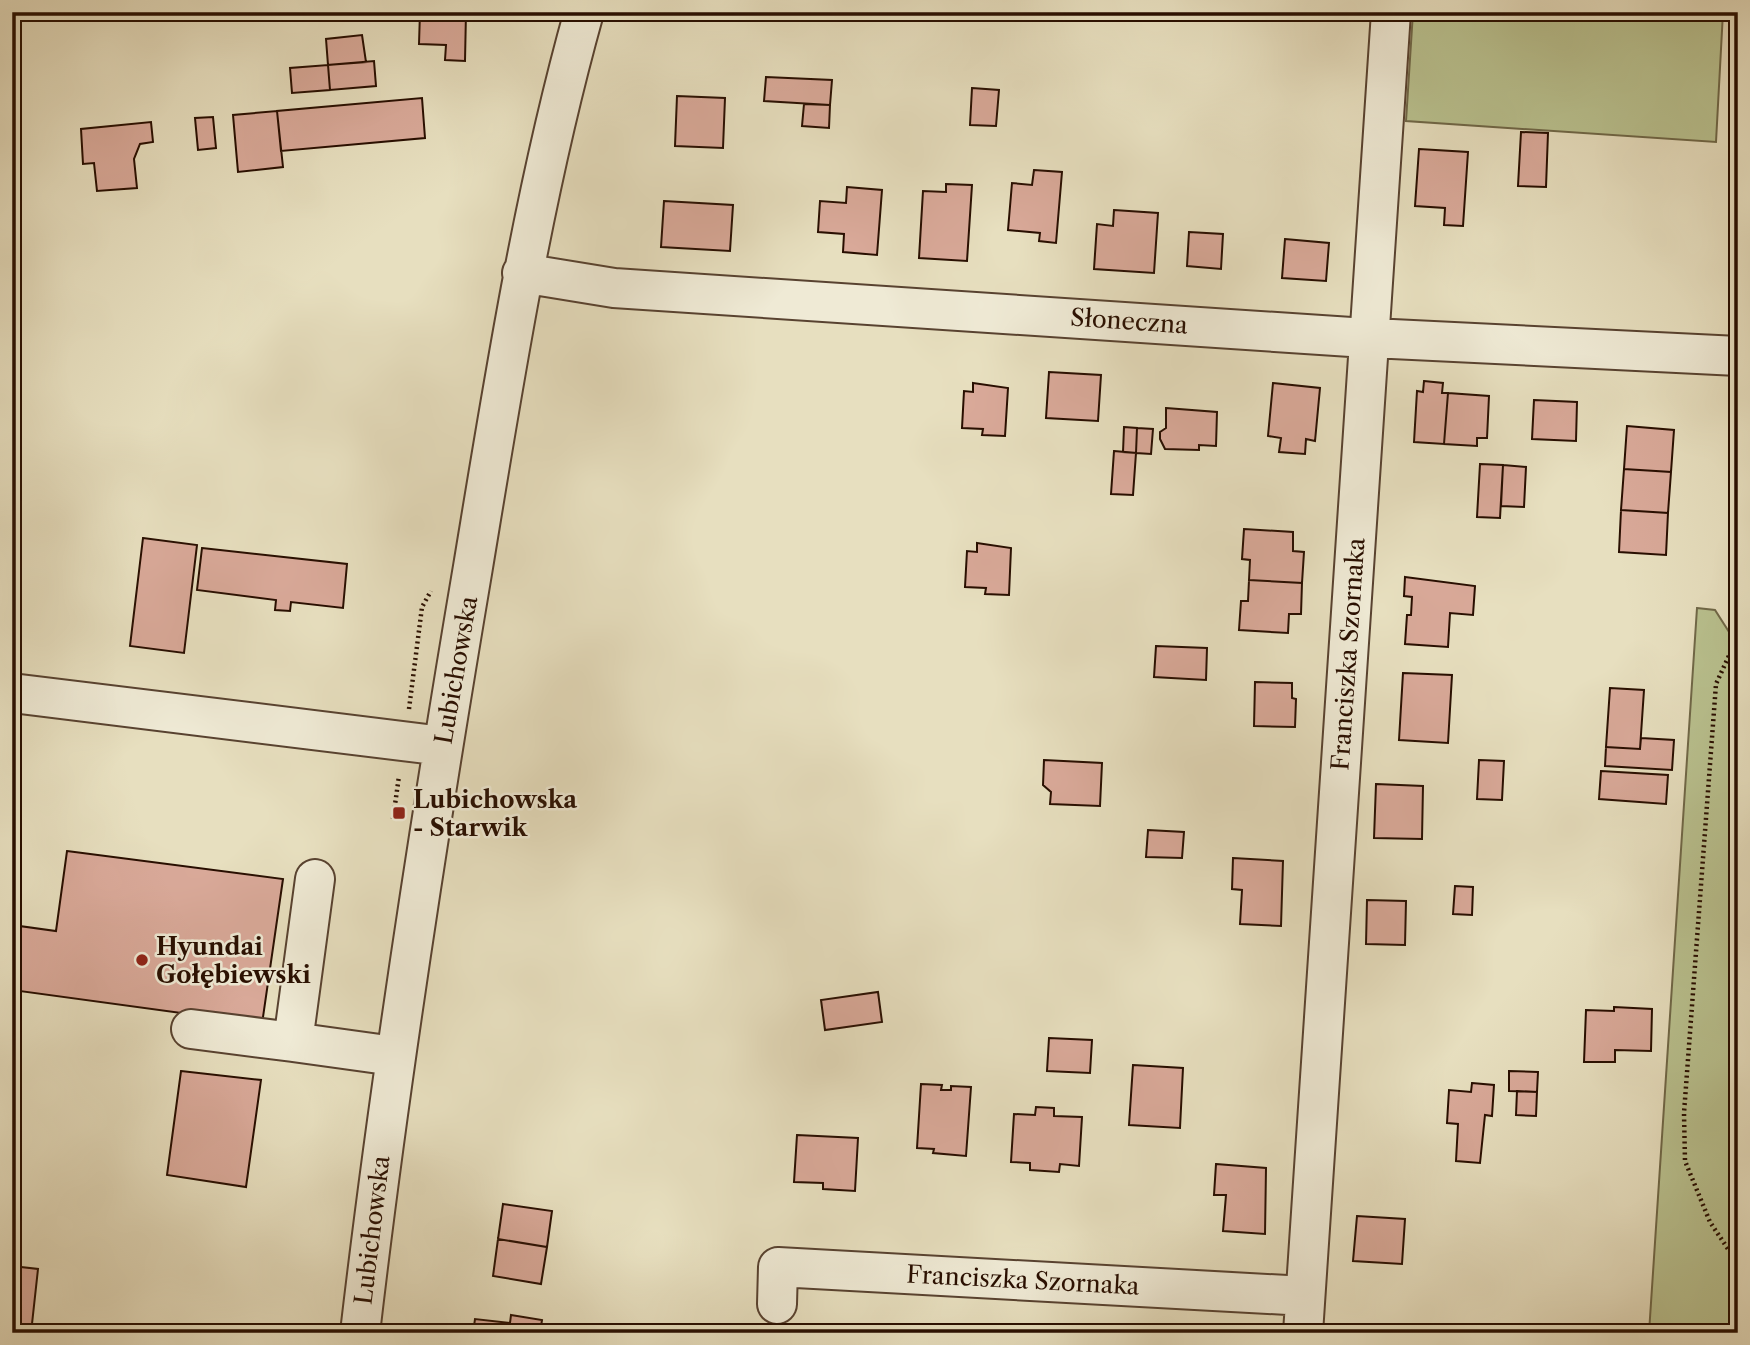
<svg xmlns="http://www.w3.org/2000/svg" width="1750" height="1345" font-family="'Libre Caslon Text',serif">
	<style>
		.green { fill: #b9c18f; stroke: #706848; stroke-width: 2 }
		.building { fill: #d9a999; stroke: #280e00; stroke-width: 2 }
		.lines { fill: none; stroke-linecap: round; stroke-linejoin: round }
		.minor-casing { stroke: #584230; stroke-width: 42 }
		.path { stroke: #280e00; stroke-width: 4.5; stroke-dasharray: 2 3.5; stroke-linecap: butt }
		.minor { stroke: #efead5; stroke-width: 38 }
		.poi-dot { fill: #8f2418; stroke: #efead5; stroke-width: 2.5 }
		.labels { text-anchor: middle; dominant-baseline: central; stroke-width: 5; stroke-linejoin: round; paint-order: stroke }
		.street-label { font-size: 24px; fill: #280e00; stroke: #efead5 }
		.poi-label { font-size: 24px; font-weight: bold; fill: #280e00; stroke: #efead5; text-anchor: start }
	</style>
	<rect width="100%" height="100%" fill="#e7dfbf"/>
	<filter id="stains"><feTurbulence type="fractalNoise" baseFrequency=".00286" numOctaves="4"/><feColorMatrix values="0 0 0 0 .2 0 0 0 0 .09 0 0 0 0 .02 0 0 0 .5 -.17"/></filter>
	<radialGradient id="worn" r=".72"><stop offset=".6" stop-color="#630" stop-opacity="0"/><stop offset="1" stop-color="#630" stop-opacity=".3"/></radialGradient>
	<path class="green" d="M1413,12H1723L1716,142L1406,121Z
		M1697,608L1715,610L1738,646V1333H1649Z"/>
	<path class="building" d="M420,12H466L465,61L445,60L446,45L419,44Z
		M362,35L366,62L328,65L326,39Z
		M374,61L376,86L330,90L328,65Z
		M328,65L330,90L292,93L290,68Z
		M766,77L832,80L830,105L764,101Z
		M972,88L999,90L996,126L970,125Z
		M677,96L725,98L723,148L675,146Z
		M422,98L425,138L281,151L277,111Z
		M804,104L830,105L829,128L802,126Z
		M277,111L283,167L238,172L233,115Z
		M213,117L216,148L198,150L195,118Z
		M151,122L153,142L140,144L134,159L137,188L97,191L94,163L83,164L81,129Z
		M1521,132L1548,133L1546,187L1518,186Z
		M1419,149L1468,152L1463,226L1444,225L1445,208L1415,206Z
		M1034,170L1062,172L1056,243L1039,241L1040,233L1008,230L1012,183L1032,185Z
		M946,184L972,185L967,261L919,258L923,191L946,192Z
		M847,187L882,190L877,255L843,252L844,234L818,232L820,201L846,203Z
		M664,201L733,205L730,251L661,247Z
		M1114,210L1158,213L1154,273L1094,269L1097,224L1113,226Z
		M1189,232L1223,234L1221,269L1187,266Z
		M1285,239L1329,243L1326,281L1282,278Z
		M1049,372L1101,375L1098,421L1046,418Z
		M1424,381L1443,383L1442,393H1448L1444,444L1414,442L1417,391L1423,392Z
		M973,383L1008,388L1005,436L982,435L983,429L962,428L964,391L973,392Z
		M1273,383L1320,388L1315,441L1306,439L1305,454L1279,452L1281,438L1268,436Z
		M1448,393L1489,396L1487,438H1477V446L1444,444Z
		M1534,400L1577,402L1576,441L1532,439Z
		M1166,408L1217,412L1216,446L1199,445V450L1165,449L1160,439V432L1166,428Z
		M1627,426L1674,430L1671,472L1624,469Z
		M1124,427L1137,428L1136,453L1123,452Z
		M1137,428L1153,429L1151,454L1136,453Z
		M1114,451L1136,453L1133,495L1111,494Z
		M1480,464L1503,465L1500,518L1477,517Z
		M1503,465L1526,467L1524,507L1501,506Z
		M1624,469L1671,472L1668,513L1621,510Z
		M1621,510L1668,513L1666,555L1619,552Z
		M1244,529L1293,532V551L1304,552L1302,583L1249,580L1250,560L1242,559Z
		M143,538L197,545L184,653L130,646Z
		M977,543L1011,548L1009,595L985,594L986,588L965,587L967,551L977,552Z
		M202,548L347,564L343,608L291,602L290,611L275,610L276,600L197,590Z
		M1405,577L1475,586L1473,615L1450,613L1448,647L1405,644L1407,615H1411L1412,597L1404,596Z
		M1249,580L1302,583L1301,614H1289L1288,633L1239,630L1241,601H1248Z
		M1156,646L1207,648L1206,680L1154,677Z
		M1403,673L1452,675L1448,743L1399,740Z
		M1255,682L1292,683V698L1296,699L1295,727L1254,726Z
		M1610,688L1644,690L1640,749L1606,747Z
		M1641,738L1674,740L1672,770L1605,766L1606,747L1640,749Z
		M1044,760L1102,763L1100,806L1050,804L1051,792L1043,785Z
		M1479,760L1504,761L1502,800L1477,799Z
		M1601,771L1668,775L1666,804L1599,799Z
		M1376,784L1423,786L1422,839L1374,838Z
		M1148,830L1184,832L1182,858L1146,857Z
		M67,851L283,879L262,1024L12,990V925L56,931Z
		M1233,858L1283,861L1281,926L1240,924L1242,890L1232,889Z
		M1455,886L1473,887L1472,915L1453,914Z
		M1367,900L1406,901L1405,945L1366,944Z
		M878,992L882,1022L825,1030L821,1000Z
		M1614,1007L1652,1009L1651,1051L1615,1050V1062H1584L1586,1010L1614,1011Z
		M1049,1038L1092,1040L1090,1073L1047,1071Z
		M1133,1065L1183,1068L1180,1128L1129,1125Z
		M181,1071L261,1080L246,1187L167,1175Z
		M1509,1071L1538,1072L1537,1092L1509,1091Z
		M1472,1083L1494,1085L1492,1116L1485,1115L1480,1163L1456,1161L1458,1124L1447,1123L1449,1090L1471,1092Z
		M921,1084L942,1085L941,1090H951V1086L971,1087L966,1156L933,1153L934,1149L917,1148Z
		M1517,1091L1537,1092L1536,1116L1516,1115Z
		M1036,1107L1054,1108V1116L1082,1117L1079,1166L1060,1164L1059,1172L1030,1170V1163L1011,1162L1014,1114L1035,1115Z
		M797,1135L858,1138L855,1191L823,1189V1183L794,1182Z
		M1216,1164L1266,1168L1265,1234L1223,1231L1226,1195H1214Z
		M503,1204L552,1211L547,1247L498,1239Z
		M1357,1216L1405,1219L1402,1264L1353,1261Z
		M498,1239L547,1247L541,1284L493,1276Z
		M12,1266L38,1269L31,1333H12Z
		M511,1315L542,1320L540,1333H473L475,1319L510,1323Z"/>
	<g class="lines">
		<defs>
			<path id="minor" d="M522,273L614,288L1351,337L1738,356
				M12,693L443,746
				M315,879L293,1042L394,1056
				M191,1029L293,1042
				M777,1304L778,1267L1305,1296
				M360,1333C390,1076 430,821 473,567C504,380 533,194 584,12
				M1303,1333L1391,12"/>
		</defs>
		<use href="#minor" class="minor-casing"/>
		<path class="path" d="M1738,636L1716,684L1684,1113L1685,1161L1710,1222L1738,1264
			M409,709L422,607L431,591
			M393,819L399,776"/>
		<use href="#minor" class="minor"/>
	</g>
	<g class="poi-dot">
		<rect x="392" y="806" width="14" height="14" rx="3.5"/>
		<circle cx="142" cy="960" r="7"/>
	</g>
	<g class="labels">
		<g class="street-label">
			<text transform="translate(1129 321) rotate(4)">Słoneczna</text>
			<text transform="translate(1348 654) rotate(-86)">Franciszka Szornaka</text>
			<text transform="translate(456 670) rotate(-80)">Lubichowska</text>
			<text transform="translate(372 1230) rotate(-83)">Lubichowska</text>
			<text transform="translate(1023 1280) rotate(3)">Franciszka Szornaka</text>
		</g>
		<g class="poi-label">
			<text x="413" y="799">Lubichowska<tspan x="413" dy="28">- Starwik</tspan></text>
			<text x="156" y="946">Hyundai<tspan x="156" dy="28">Gołębiewski</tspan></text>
		</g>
	</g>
	<rect width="1750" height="1345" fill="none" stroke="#e7dfbf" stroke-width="42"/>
	<rect x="14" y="14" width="1722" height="1317" fill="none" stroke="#280e00" stroke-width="3.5"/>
	<rect x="21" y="21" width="1708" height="1303" fill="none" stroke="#280e00" stroke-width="2"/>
	<rect width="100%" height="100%" filter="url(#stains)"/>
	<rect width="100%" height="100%" fill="url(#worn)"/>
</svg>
